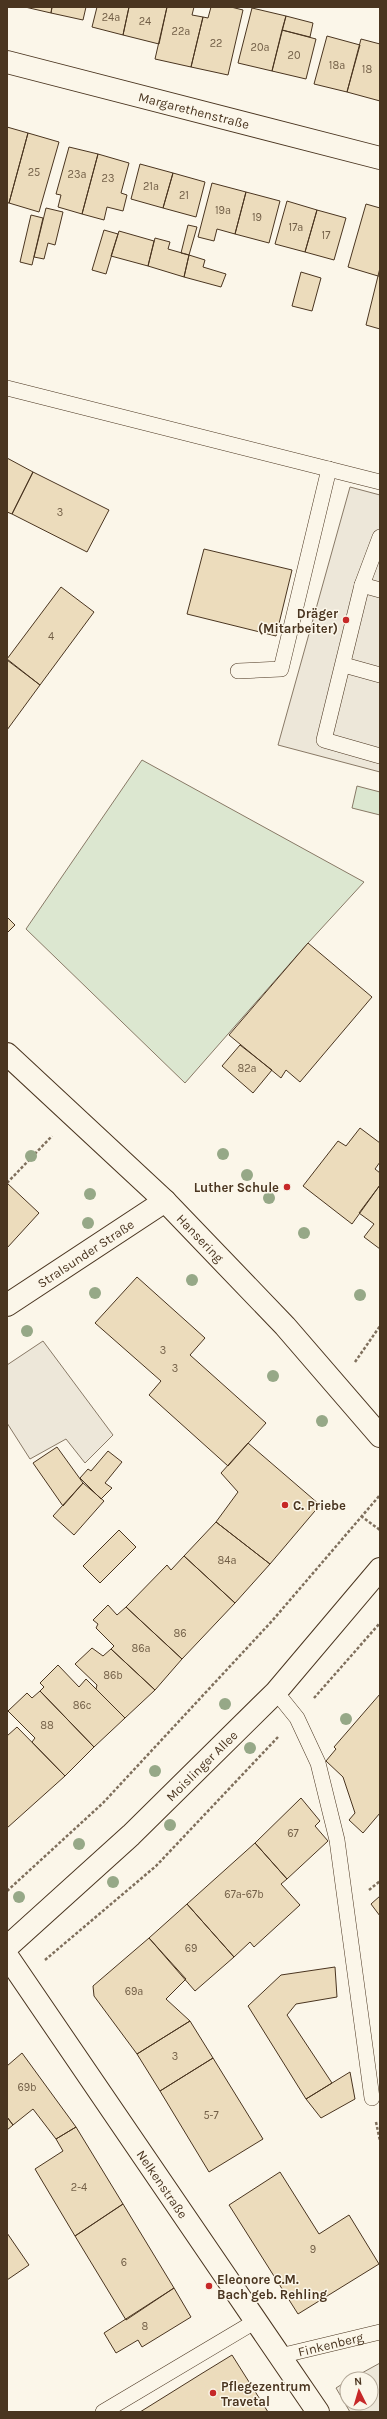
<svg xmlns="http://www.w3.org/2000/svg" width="387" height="2419" font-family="Karla,sans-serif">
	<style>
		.green { fill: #dce7d0; stroke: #887966 }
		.parking { fill: #ede7d9; stroke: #887966 }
		.building { fill: #ecdcbc; stroke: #4a3520 }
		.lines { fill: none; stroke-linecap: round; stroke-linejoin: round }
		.lane-casing { stroke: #4a3520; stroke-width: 16 }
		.street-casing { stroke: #4a3520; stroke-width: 24 }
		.primary-casing { stroke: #4a3520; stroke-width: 24 }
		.path { stroke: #7f6f5c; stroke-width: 2.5; stroke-dasharray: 3 2; stroke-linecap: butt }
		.lane { stroke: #fbf6e9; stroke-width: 15 }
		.street { stroke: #fbf6e9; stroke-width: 22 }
		.primary { stroke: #fbf6e9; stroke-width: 22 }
		.tree { fill: #96a887 }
		.poi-dot { fill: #c62828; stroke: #fbf6e9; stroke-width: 1.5 }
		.labels { text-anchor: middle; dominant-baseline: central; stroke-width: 3; stroke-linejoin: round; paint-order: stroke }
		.number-label { font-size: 11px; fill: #725f47 }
		.street-label { font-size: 13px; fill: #4a3520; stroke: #fbf6e9 }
		.poi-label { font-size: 13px; font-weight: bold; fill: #4a3520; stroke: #fbf6e9; text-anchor: start }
	</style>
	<rect width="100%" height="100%" fill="#fbf6e9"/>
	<path class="green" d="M142,760L364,882L308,943L185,1083L26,929Z
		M357,786L380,792V815L352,808Z"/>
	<path class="parking" d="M350,487L380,495V772L278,745Z
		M43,1341L113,1435L85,1463L66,1439L30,1459L7,1423V1365Z
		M380,2363V2412H350L336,2388L347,2381V2403H371V2379H351Z"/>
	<path class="building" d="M25,7H52L51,13Z
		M52,7H86L83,20L51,13Z
		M97,7H129L123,35L92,27Z
		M129,7H167L159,44L123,35Z
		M167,7H194L192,15L203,17L191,67L155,59Z
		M211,7H231L243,10L228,75L191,67L203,17L208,18Z
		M252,8L286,16L272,71L238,63Z
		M286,16L313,23L310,37L282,30Z
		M282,30L316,39L306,79L272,71Z
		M327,36L360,45L347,92L314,84Z
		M361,39L380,44V101L347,92Z
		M7,127L28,133L9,203H7Z
		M28,133L59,142L39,212L9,203Z
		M69,147L98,154L82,214L58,207L61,195L56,194Z
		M98,154L129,163L121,193L127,195L123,211L107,207L104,220L82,214Z
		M140,164L173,173L163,208L131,199Z
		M173,173L205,182L196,217L163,208Z
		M212,183L246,192L235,234L217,229L214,241L198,237Z
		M246,192L280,201L269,243L235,234Z
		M287,201L317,210L305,252L275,244Z
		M366,204L380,208V268L378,276L348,267Z
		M46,208L63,212L55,245L48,243L44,259L34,257Z
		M317,210L346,218L334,260L305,252Z
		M31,215L43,218L32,265L20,262Z
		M188,225L197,227L189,255L181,253Z
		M104,230L118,234L106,274L92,270Z
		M119,231L154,241L148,266L111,256Z
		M155,238L170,242L168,249L189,255L184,277L148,266Z
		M189,255L205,260L203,267L226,274L221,287L184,277Z
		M301,272L321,278L312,311L292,306Z
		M378,276H380V329L366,325Z
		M7,458L33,472L12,514L7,512Z
		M33,472L109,510L87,552L12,514Z
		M204,549L292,570L276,636L187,614Z
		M61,587L94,612L40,685L7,659Z
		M7,660L40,685L7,730Z
		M7,917L15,925L7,933Z
		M308,943L372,997L300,1082L286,1070L281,1078L229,1035Z
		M240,1045L272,1070L253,1093L222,1066Z
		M360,1128L380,1143V1162L375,1169L380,1173V1185L352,1224L303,1186L338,1141L346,1146Z
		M7,1183L39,1213L7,1248Z
		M380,1185V1249L364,1237L374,1224L359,1213Z
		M137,1277L205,1338L190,1355L266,1423L228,1466L149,1395L161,1381L95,1323Z
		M248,1443L320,1505L270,1564L216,1522L238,1492L221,1473Z
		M57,1447L83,1483L63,1506L33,1463Z
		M108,1451L122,1462L105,1483L112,1488L101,1499L80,1478L88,1469L91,1471Z
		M83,1483L104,1501L74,1535L53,1516Z
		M216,1522L270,1564L235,1603L184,1556Z
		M119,1530L136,1547L100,1583L83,1566Z
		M184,1556L235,1603L182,1659L126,1607L167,1565L171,1570Z
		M108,1605L117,1615L126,1607L182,1659L155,1690L111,1649L114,1646L96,1628L98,1624L93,1620Z
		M92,1648L103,1656L111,1649L155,1690L125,1718L96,1689L97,1685L75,1664Z
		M58,1665L79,1687L86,1679L125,1718L94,1747L40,1691L44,1687L40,1683Z
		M40,1691L94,1747L65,1776L32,1742L35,1738L8,1711L27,1693L32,1698Z
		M380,1694V1813L363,1833L349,1820L355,1813L343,1777L326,1761L336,1749L334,1747Z
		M17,1727L65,1776L7,1828V1736Z
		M301,1798L320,1821L315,1826L328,1841L287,1879L255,1843Z
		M255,1843L287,1879L281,1884L300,1905L254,1947L250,1942L234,1957L187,1904Z
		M380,1896V1916L371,1904Z
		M187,1904L234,1957L195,1991L149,1938Z
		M149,1938L186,1979L166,1999L190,2021L137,2054L94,1996L93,1986Z
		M335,1967L337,1997L296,2004L287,2015L332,2083L306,2099L248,2006L281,1975Z
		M190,2021L213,2058L160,2091L137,2054Z
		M22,2053L76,2127L56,2139L33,2109L13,2125L7,2117V2066Z
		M213,2058L263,2139L209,2172L160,2091Z
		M350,2072L355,2099L321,2118L306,2099Z
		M7,2117L13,2125L7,2130Z
		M76,2127L123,2204L75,2236L35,2169L63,2151L56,2139Z
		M280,2172L319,2234L349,2215L379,2264L298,2314L229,2205Z
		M123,2204L174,2288L126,2320L75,2236Z
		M7,2233L29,2265L7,2280Z
		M174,2288L191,2317L142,2347L138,2340L116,2353L104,2333Z
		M232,2355L268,2412H140L201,2374Z"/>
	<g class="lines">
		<defs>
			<g id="lane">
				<path d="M7,388L380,482"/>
				<path d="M380,537L362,585L324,740L380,756"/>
				<path d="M362,585L380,590"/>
				<path d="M344,665L380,675"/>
				<path d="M238,671L281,669L329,469"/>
				<path d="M276,1692L297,1718L318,1763L337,1840L372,2098"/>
				<path id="s1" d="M280,2356L380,2332"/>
				<path d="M103,2412L256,2321"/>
			</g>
			<g id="street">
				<path id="s2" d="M7,62L380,158"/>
				<path id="s3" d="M7,1054L165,1201L285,1326L380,1436"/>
				<path id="s4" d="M7,1305L165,1201"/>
				<path id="s5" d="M7,1956L318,2412"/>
			</g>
			<g id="primary">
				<path id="s6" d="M7,1947L131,1835L276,1692L380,1569"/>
			</g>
		</defs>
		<use href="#lane" class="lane-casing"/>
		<use href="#street" class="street-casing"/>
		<use href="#primary" class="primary-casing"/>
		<path class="path" d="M7,1183L52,1136
			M355,1362L380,1326
			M361,1516L380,1530
			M314,1698L380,1623
			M369,1890L380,1881
			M7,1891L103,1803L272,1621L380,1495
			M45,1960L156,1866L278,1737
			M376,2122L380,2141"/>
		<use href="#lane" class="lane"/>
		<use href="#street" class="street"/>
		<use href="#primary" class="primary"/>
	</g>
	<g class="tree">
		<circle cx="223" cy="1154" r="6"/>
		<circle cx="31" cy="1156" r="6"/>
		<circle cx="247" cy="1175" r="6"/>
		<circle cx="90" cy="1194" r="6"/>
		<circle cx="269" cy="1198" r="6"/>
		<circle cx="88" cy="1223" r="6"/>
		<circle cx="304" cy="1233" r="6"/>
		<circle cx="192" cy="1280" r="6"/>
		<circle cx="95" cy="1293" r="6"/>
		<circle cx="360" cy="1295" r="6"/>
		<circle cx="27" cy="1331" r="6"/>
		<circle cx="273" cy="1376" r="6"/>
		<circle cx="322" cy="1421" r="6"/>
		<circle cx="225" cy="1704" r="6"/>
		<circle cx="346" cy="1719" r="6"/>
		<circle cx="250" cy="1748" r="6"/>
		<circle cx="155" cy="1771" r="6"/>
		<circle cx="170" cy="1825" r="6"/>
		<circle cx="79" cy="1844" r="6"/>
		<circle cx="113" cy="1882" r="6"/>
		<circle cx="19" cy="1897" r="6"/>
	</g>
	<g class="poi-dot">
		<circle cx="346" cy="620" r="4"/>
		<circle cx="287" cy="1187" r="4"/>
		<circle cx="285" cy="1505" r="4"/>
		<circle cx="209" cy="2286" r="4"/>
		<circle cx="213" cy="2393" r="4"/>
	</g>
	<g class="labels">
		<g class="number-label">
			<text x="111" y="17">24a</text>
			<text x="145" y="21">24</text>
			<text x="181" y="31">22a</text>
			<text x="216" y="43">22</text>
			<text x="260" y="47">20a</text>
			<text x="294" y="55">20</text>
			<text x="337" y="65">18a</text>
			<text x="367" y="69">18</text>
			<text x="34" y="172">25</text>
			<text x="77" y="174">23a</text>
			<text x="108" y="178">23</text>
			<text x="151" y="186">21a</text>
			<text x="184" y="195">21</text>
			<text x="223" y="210">19a</text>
			<text x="257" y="217">19</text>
			<text x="296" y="227">17a</text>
			<text x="326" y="235">17</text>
			<text x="60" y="512">3</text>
			<text x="51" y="636">4</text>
			<text x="247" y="1068">82a</text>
			<text x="163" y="1350">3</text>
			<text x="175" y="1368">3</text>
			<text x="227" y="1560">84a</text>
			<text x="180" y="1633">86</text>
			<text x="141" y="1648">86a</text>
			<text x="113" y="1675">86b</text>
			<text x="82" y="1705">86c</text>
			<text x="47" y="1725">88</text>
			<text x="293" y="1833">67</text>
			<text x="244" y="1894">67a-67b</text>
			<text x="191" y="1948">69</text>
			<text x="134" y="1991">69a</text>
			<text x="175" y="2056">3</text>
			<text x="27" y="2087">69b</text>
			<text x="211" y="2115">5-7</text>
			<text x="79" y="2187">2-4</text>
			<text x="313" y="2249">9</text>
			<text x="124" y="2262">6</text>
			<text x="145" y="2326">8</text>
		</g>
		<g class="street-label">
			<text stroke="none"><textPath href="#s2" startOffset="193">Margarethenstraße</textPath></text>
			<text stroke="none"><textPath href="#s3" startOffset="267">Hansering</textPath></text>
			<text stroke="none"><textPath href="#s4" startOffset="94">Stralsunder Straße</textPath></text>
			<text stroke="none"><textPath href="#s6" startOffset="266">Moislinger Allee</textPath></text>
			<text stroke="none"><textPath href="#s5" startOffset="276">Nelkenstraße</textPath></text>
			<text stroke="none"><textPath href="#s1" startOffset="52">Finkenberg</textPath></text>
		</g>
		<g class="poi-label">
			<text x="338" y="613" text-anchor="end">Dräger<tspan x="338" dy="15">(Mitarbeiter)</tspan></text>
			<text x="279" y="1187" text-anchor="end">Luther Schule</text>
			<text x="293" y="1505">C. Priebe</text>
			<text x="217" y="2279">Eleonore C.M.<tspan x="217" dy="15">Bach geb. Rehling</tspan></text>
			<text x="221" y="2386">Pflegezentrum<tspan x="221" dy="15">Travetal</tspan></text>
		</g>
	</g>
	<rect width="387" height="2419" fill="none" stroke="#4a3520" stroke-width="16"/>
	<g transform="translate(359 2391) rotate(355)"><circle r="19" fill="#fbf6e9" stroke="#b4a999"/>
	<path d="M0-3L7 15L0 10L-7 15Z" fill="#c62828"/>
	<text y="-6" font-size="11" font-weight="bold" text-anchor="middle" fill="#4a3520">N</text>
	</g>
</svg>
